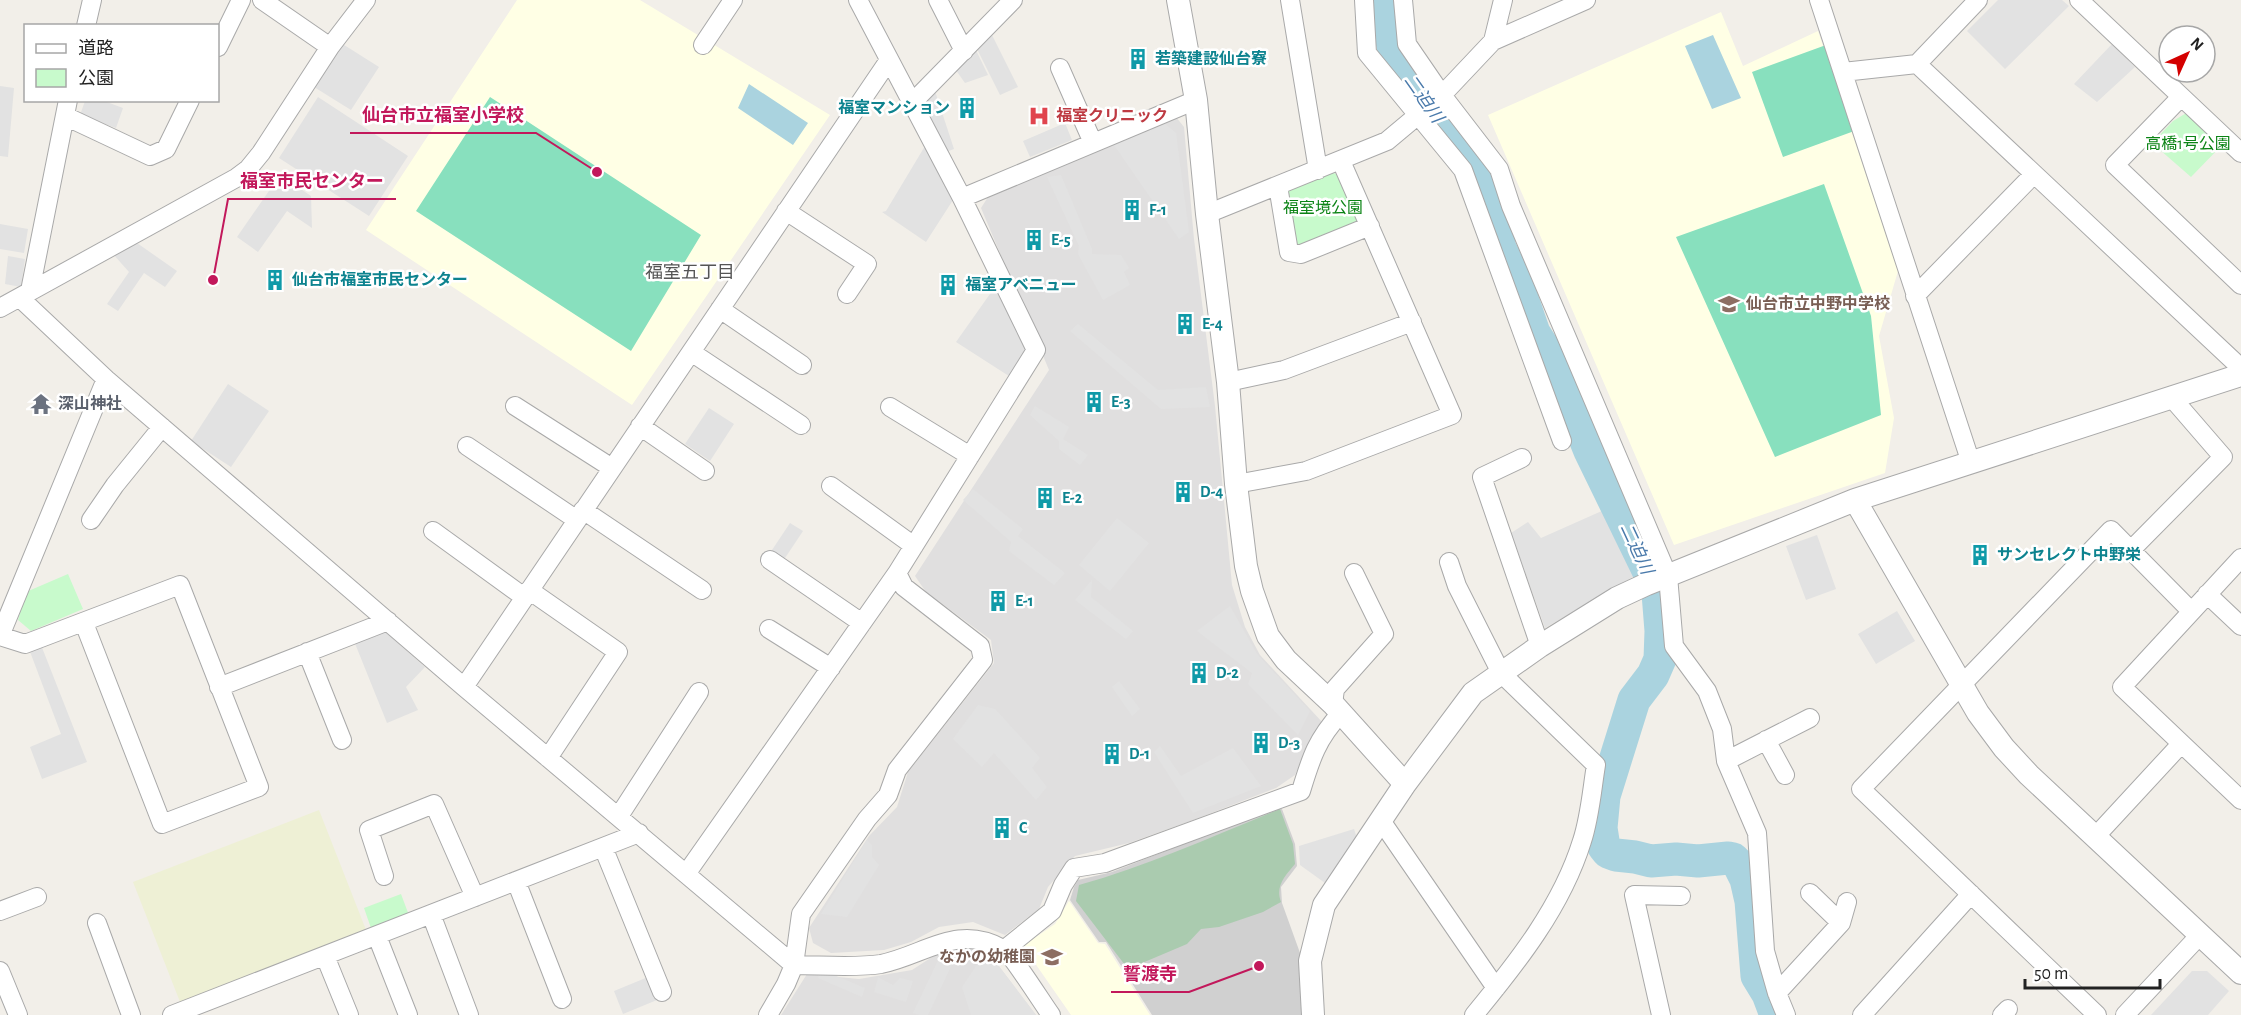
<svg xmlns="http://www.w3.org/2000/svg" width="2241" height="1015" font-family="'Alegreya Sans','Noto Sans JP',sans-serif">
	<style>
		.residential { fill: #e0dfdf }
		.education { fill: #ffffe5 }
		.religious { fill: #d0d0d0 }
		.farmland { fill: #eef0d5 }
		.cemetery { fill: #aacbaf }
		.park { fill: #c8facc }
		.pitch { fill: #88e0be }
		.parking { fill: #e2e2e2 }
		.water { fill: #aad3df }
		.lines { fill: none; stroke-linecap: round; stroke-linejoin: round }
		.river { stroke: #aad3df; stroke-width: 33 }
		.minor-casing { stroke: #a9a9a9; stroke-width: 20 }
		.tertiary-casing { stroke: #a9a9a9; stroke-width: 24 }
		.minor { stroke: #fff; stroke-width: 18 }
		.tertiary { stroke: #fff; stroke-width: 22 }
		.labels { text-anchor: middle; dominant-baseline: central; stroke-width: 5; stroke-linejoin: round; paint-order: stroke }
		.culture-label { font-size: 16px; font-weight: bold; fill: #0d838f; stroke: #fff; text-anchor: start }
		.health-label { font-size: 16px; font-weight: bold; fill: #be3a42; stroke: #fff; text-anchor: start }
		.park-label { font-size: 16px; fill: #0c8416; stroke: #fff }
		.education-label { font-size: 16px; font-weight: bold; fill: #785e54; stroke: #fff; text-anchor: start }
		.worship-label { font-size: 16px; font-weight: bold; fill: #5b616d; stroke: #fff; text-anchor: start }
		.water-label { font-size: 18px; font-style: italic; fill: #4a7aab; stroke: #fff }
		.neighbourhood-label { font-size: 18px; fill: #555; stroke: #fff }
		.leader { fill: none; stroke: #c2185b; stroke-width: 2 }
		.callout-dot { fill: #c2185b; stroke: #fff; stroke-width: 2 }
		.callout-label { font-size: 18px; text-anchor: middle; font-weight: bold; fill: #c2185b; stroke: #fff; stroke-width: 5; stroke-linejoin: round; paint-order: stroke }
	</style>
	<rect width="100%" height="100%" fill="#f2efe9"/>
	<path class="residential" d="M1176,117L1184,127L1194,239L1215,406L1232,585L1245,627L1260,655L1323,723L1309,743L1295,775L1276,788L1196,819L1129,843L1075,856L1048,887L1039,909L1005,935L973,922L939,927L911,942L884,950L831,953L813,943L809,928L869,836L897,807L908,772L994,663L991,640L926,592L915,576L1049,370L981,208L988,197Z
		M949,946H966L995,961L1036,1015H781L807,974L859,979L912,970Z"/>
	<path class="education" d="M517,0H640L830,115L632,405L366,230Z
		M1721,12L1743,66L1818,31L1898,271L1879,336L1894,418L1885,473L1674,545L1488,115Z
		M1069,901L1098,943L1105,944L1150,1015H1071L1023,946L1055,924Z"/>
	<path class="religious" d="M1276,808L1282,809L1295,844L1297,866L1281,887L1282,903L1304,964L1303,1015H1152L1106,942H1099L1070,900L1074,887L1078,880L1112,872Z"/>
	<path class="farmland" d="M319,810L368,935L182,1007L133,882Z"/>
	<path class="cemetery" d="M1280,809L1293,844L1295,864C1285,876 1275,886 1281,902L1263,912L1219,927L1201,929L1187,944L1128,969L1076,901L1079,885C1148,866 1213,836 1280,809Z"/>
	<path class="park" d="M2188,112L2224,143L2191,177L2152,143L2173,121Z
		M1332,172L1345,179L1364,224L1294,248L1283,191Z
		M68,574L83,609L31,631L18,620L26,592Z
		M401,894L410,918L372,931L364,908Z"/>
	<path class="pitch" d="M1826,45L1857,130L1783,157L1752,72Z
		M490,97L701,235L631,351L416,211Z
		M1824,184L1871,316L1881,415L1775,457L1676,237Z"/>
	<path class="parking" d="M1998,0H2062L2069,6L2005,69L1967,31Z
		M992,35L1018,87L1000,95L974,43Z
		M341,43L379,67L351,110L314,87Z
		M2112,44L2135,67L2097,102L2074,84Z
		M974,46L988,75L965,83L953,66Z
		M0,86L14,88L8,157L0,156Z
		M934,88L954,149L946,152L920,99Z
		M318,97L408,156L369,216L279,158Z
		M85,101H104L123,108L116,128L80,115Z
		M1065,123L1072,140L1030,157L1023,141Z
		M1164,123L1176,133L1189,232L1179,239L1114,145Z
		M925,146L953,200L926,242L882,212L886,211Z
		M280,175L311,196L312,228L287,211L258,252L237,237Z
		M1061,175L1092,249V254L1121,255L1129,268L1124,272L1130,285L1103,300L1078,254L1079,246L1047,177Z
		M0,224L28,229L24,253L0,249Z
		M137,243L177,271L165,287L144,273L118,311L107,304L129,272L113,254Z
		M8,256L25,259L21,287L5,284Z
		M997,284L1031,350L1012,378L956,342Z
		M1078,324L1158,390L1206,387L1210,407L1161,409L1070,331Z
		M228,384L269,411L231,467L191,441Z
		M1035,406L1069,427L1063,439L1088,455L1080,465L1059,449V441L1030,415Z
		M709,408L734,424L710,461L685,444Z
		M973,489L1023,529L1018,536L1065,573L1054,585L1009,551L1011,542L963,500Z
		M1604,510L1638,574L1545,628L1511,533L1528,522L1541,538Z
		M1117,518L1149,543L1110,591L1079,565Z
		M790,523L803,531L781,564L768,556Z
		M1817,535L1836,589L1806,600L1786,546Z
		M1092,580L1091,597L1133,631L1126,639L1075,600Z
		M1230,606L1257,654L1310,711L1298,735L1248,684L1252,673L1197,631Z
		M1897,611L1915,641L1876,664L1858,634Z
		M382,629L425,667L406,687L418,710L387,723L354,641Z
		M41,645L87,762L42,779L30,747L61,734L29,649Z
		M1119,681L1140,709L1132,716L1112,687Z
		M978,705L995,709L1040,758L1032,768L1047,787L1036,800L994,753L982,767L953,739Z
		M1160,746L1181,776L1233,748L1261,786L1193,813L1154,752Z
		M1354,829L1357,838L1325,883L1300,865L1299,846Z
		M867,840L872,845V857L879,865L847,917L821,914Z
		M943,950L956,956L928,1015H919L913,1013Z
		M995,961L1036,1015H971L962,987L978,963Z
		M822,970L865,988L862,997L818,978Z
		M2192,971H2207L2229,991L2208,1015H2151Z
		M648,977L657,1000L623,1014L614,991Z
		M878,977L893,985L900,978L913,981L906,1002L874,992Z"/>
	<path class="water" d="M1713,35L1741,98L1712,109L1685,46Z
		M749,84L808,123L793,145L738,108Z"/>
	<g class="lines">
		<path class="river" d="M1387,0L1389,27L1396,60L1423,103L1492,188L1497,206L1499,246L1517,284L1534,333L1556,367L1590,451L1648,570L1658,593L1661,631L1660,659L1653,675L1634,700L1604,796L1601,828L1604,847L1608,852L1616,855L1635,857L1651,861L1676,859L1698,861L1728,858L1733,859L1739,865L1746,879L1751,901L1757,976L1768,994L1776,1015"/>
		<defs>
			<path id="minor" d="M262,0L330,47
				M938,0L964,51
				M1290,0L1318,170
				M1364,0L1367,53L1463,170L1562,441
				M1403,0L1407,44L1442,95L1499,169L1511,206L1668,576L1674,646L1707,691L1722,729L1726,761L1757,833L1765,951L1777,993L1786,1015
				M1819,0L1971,463
				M1978,0L1917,64L2241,368
				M2079,0L2241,153
				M86,26L92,0
				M1493,41L1586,0
				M703,45L733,0
				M218,47L241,0
				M1060,68L1093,143
				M1843,72L1917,64
				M2181,97L2115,165L2241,285
				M912,103L1013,0
				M65,116L150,156L166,149L190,100
				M1278,186L1289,252L1301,254L1370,226
				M962,198L1196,100
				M786,211L867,264L847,294
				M1207,214L1387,141L1442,95L1493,41L1503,0
				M30,291L68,100
				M1915,296L2034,174
				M20,298L106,379L464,687L794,965C820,965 856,968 881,964C925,955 957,923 1003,949C1011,953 1043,1004 1051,1015
				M0,308L236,178L248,169L261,153L330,47L366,0
				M720,309L802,365
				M691,352L801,425
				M1228,382L1284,370L1412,322
				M515,406L612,468
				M890,407L970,456
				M640,426L705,471
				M467,446L577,520
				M1522,458L1482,477L1540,646
				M1236,484L1306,471L1452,415L1341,161
				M831,486L914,546
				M583,510L702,590
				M91,520L115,485L162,427
				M433,531L524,597
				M2131,550L2223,457L2172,398
				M2241,558L2122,687L2241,800
				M770,560L862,623
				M1449,562L1457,586L1501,673L1596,765C1592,789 1590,817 1582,841C1562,906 1517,963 1474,1015
				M529,590L618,652L548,758
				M2207,594L2241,626
				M769,629L831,668
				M0,636L25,644L180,585L259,787L162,824L84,623
				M0,636L106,379
				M307,652L342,740
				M219,687L388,621
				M464,687L889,60
				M1333,704L1335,689L1384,634L1354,573
				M1766,740L1785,775
				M1726,761L1810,718
				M619,816L699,692
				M1382,822L1496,988
				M2095,837L2181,744
				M603,847L662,992
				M686,874L897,573
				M384,876L369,830L434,804L475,897
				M516,881L562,999
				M1810,893L1841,923
				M0,911L37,897
				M431,914L469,1015
				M97,923L131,1015
				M377,936L408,1015
				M1005,949L1052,911L1063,885L1074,868L1105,863L1301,791C1311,758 1317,739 1341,713
				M325,956L349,1015
				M0,971L18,1015
				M1777,993L1841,923L1847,902
				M172,1015L639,833
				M768,1015L786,984L794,965L801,914L867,819L888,795L897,770L983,660L980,646L904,587L897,573L1036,350L962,198L858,0
				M1661,1015L1634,895L1681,896
				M1862,1015L1971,894
				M2002,1015L2008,1009
				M2097,1015L1861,789L2111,530L2191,611
				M2125,1015L2200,935"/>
			<path id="tertiary" d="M1178,0L1196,100L1207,214L1228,382L1236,484L1246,566L1252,591L1268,636L1286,660L1333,704L1405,784
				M1855,500L1978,713L2004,748L2029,775L2241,973
				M1313,1015L1310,961L1324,905L1405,784L1473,693L1540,646L1617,598L1647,584L1855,500L2241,375"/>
		</defs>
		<use href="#minor" class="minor-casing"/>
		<use href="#tertiary" class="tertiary-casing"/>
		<use href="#minor" class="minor"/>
		<use href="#tertiary" class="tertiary"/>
	</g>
	<defs>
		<symbol id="building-bare" viewBox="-9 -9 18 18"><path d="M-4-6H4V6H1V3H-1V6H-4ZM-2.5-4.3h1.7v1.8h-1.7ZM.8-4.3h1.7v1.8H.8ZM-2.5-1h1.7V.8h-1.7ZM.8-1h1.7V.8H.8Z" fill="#0f9aa8" stroke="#fff" stroke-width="2.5" paint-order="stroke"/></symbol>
		<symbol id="hospital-bare" viewBox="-9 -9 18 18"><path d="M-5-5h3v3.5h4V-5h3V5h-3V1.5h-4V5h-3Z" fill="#e0444e" stroke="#fff" stroke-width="2.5" paint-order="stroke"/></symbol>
		<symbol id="school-bare" viewBox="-9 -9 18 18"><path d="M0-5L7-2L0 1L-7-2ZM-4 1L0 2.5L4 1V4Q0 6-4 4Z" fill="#8d6e63" stroke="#fff" stroke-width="2.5" paint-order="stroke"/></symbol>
		<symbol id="temple-bare" viewBox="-9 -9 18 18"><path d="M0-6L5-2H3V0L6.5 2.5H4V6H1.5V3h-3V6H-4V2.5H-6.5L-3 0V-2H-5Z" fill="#6b7280" stroke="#fff" stroke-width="2.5" paint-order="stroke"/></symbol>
	</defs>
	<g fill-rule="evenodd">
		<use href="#building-bare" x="1123" y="44" width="30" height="30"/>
		<use href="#building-bare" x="952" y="93" width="30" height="30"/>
		<use href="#hospital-bare" x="1024" y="101" width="30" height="30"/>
		<use href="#building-bare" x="1117" y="195" width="30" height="30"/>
		<use href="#building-bare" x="1019" y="225" width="30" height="30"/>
		<use href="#building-bare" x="260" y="265" width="30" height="30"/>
		<use href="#building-bare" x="933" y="270" width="30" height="30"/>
		<use href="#school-bare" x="1714" y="289" width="30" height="30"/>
		<use href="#building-bare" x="1170" y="309" width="30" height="30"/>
		<use href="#building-bare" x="1079" y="387" width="30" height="30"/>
		<use href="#temple-bare" x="26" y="389" width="30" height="30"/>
		<use href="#building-bare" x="1168" y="477" width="30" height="30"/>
		<use href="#building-bare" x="1030" y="483" width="30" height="30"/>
		<use href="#building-bare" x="1965" y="540" width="30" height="30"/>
		<use href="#building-bare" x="983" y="586" width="30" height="30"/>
		<use href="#building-bare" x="1184" y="658" width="30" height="30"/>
		<use href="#building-bare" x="1246" y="728" width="30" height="30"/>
		<use href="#building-bare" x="1097" y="739" width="30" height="30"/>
		<use href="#building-bare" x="987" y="813" width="30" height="30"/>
		<use href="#school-bare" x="1037" y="942" width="30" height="30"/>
	</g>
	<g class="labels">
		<g class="culture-label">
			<text x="1155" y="59">若築建設仙台寮</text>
			<text x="950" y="108" text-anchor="end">福室マンション</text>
			<text x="1149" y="210">F-1</text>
			<text x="1051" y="240">E-5</text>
			<text x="292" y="280">仙台市福室市民センター</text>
			<text x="965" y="285">福室アベニュー</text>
			<text x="1202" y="324">E-4</text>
			<text x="1111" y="402">E-3</text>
			<text x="1200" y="492">D-4</text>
			<text x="1062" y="498">E-2</text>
			<text x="1997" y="555">サンセレクト中野栄</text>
			<text x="1015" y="601">E-1</text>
			<text x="1216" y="673">D-2</text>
			<text x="1278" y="743">D-3</text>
			<text x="1129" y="754">D-1</text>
			<text x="1019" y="828">C</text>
		</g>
		<g class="health-label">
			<text x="1056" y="116">福室クリニック</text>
		</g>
		<g class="park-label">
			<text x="2188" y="144">高橋1号公園</text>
			<text x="1323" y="208">福室境公園</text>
		</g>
		<g class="education-label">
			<text x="1746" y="304">仙台市立中野中学校</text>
			<text x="1035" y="957" text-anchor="end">なかの幼稚園</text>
		</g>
		<g class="worship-label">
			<text x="58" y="404">深山神社</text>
		</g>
		<g class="water-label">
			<text transform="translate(1423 99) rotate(55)">二迫川</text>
			<text transform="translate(1636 549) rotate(65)">二迫川</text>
		</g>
		<g class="neighbourhood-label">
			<text x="690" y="273">福室五丁目</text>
		</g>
	</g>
	<path class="leader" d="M597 172L536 133H350M213 280L228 199H396M1259 966L1189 992H1111"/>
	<g class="callout-dot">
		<circle cx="597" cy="172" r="6"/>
		<circle cx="213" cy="280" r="6"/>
		<circle cx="1259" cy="966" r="6"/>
	</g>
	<g class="callout-label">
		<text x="443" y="121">仙台市立福室小学校</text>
		<text x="312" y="187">福室市民センター</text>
		<text x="1150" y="980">誓渡寺</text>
	</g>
	<rect x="24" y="24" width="195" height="78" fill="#ffffff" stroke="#a7a7a7" stroke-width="1.5"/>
	<rect x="36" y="44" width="30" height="9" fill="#ffffff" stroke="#a7a7a7" stroke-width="1.5"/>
	<text x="78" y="54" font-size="18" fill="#222222">道路</text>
	<rect x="36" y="69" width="30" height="18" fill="#c8facc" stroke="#a7a7a7" stroke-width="1.5"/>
	<text x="78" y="84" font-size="18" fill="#222222">公園</text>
	<g transform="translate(2187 54) rotate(45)"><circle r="28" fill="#ffffff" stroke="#a7a7a7" stroke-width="1.5"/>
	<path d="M0-4.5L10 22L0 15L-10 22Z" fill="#d40000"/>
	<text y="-9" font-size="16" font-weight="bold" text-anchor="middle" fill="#222222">N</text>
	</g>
	<path d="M2025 979v9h135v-9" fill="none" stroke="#222222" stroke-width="3"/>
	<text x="2034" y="979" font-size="18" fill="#222222" stroke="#ffffff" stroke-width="4.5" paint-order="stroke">50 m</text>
</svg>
